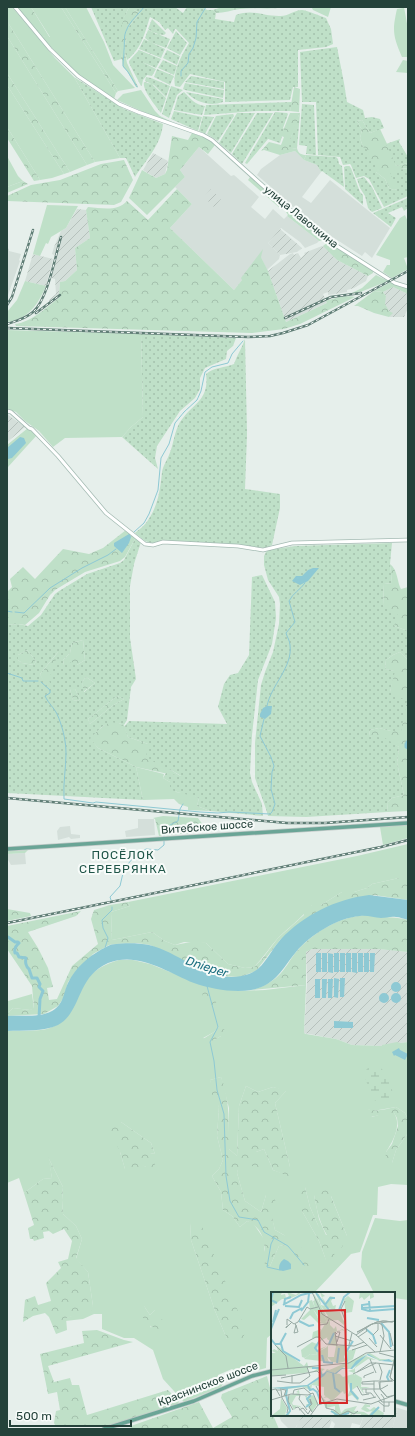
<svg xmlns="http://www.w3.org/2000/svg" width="415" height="1436" font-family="Rubik,sans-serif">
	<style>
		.built { fill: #d4dfda }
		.industrial { fill: url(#industrial-furrows) }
		.grass { fill: #bfe0c8; fill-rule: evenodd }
		.forest { fill: url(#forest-crowns) }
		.wetland { fill: url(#wetland-marsh) }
		.park { fill: url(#park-dots); fill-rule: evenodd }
		.water { fill: #8ec9d4 }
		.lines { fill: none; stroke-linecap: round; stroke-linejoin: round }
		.stream { stroke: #8ec9d4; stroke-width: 1 }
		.river { stroke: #8ec9d4; stroke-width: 3 }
		.secondary-casing { stroke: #a4bbb3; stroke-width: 4.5 }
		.primary-casing { stroke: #c2cac8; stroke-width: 5 }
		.secondary { stroke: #fff; stroke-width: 3 }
		.primary { stroke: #6aa596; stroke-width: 3.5 }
		.rail-casing { stroke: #5f7d75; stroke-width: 2.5 }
		.rail { stroke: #f7fbf9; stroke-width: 1; stroke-dasharray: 3; stroke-linecap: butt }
		.labels { text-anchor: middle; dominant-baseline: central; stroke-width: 4; stroke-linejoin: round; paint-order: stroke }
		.street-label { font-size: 11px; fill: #24423a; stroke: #f7fbf9 }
		.neighbourhood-label { font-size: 12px; letter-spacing: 1px; fill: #1f5548; stroke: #f7fbf9 }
		.water-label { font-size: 12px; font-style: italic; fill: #1c6f80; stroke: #f7fbf9 }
		.inset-river { fill: none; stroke: #8ec9d4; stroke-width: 2 }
		.inset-road { fill: none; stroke: #98aaa4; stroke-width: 1 }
		.view { fill: #d62828; fill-opacity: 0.15; stroke: #d62828; stroke-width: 2 }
		.inset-edge { fill: none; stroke: #24423a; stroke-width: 2 }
	</style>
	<defs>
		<pattern id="industrial-furrows" width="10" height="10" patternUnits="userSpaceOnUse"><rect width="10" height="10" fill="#d4dfda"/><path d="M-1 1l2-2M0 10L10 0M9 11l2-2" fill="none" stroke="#b6c1bc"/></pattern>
		<pattern id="forest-crowns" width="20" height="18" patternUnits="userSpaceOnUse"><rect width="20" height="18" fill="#bfe0c8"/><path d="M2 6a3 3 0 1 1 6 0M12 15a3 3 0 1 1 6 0" fill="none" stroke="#a4c1ad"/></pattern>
		<pattern id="wetland-marsh" width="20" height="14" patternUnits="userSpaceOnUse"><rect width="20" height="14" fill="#bfe0c8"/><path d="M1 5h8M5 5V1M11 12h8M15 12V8" fill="none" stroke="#a4c1ad"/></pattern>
		<pattern id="park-dots" width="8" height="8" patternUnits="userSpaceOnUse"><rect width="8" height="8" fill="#bfe0c8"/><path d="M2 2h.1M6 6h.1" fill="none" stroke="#a4c1ad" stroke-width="1.8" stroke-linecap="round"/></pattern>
	</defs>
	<rect width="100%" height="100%" fill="#e6efeb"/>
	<path class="built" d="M199,147L231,176L234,175L259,197L251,207L265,219L273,209L284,219L287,216L319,241L317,243L305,248L300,242L281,228L268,243L280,255L279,259L267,270L261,257L234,290L170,228L192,204L175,187L185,177L180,170Z
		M295,151L304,160L317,165L321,172L302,197L311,203L330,180L390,228L372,258L365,252L362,256L331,236L303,215L277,194L271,187L257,175L261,169L280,155Z
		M7,248L9,249V251L21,254L19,260L20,261L7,298Z
		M138,819H154L155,835L126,837L125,831L138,828Z
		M70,826L71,834L80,835V838L71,839L69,837L58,840L57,831L60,827Z
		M25,853L26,864L11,865L7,858V854Z
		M398,1408L408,1411V1429H392Z
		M279,1415H364L360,1425L352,1423L350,1429H333L335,1424L331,1420L318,1419L297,1425L295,1429H291L288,1428L281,1421Z"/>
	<path class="industrial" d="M153,153L168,161L165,174L156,178L143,170Z
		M211,189L221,199L214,207L204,197Z
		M77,209L86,210L90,238L75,248L77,270L65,281L60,282L59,295L50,302L49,300L56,294L55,279L51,278L56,256L52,254L54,247L61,231L66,228Z
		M280,229L302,248L297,252L280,255L268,243Z
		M322,246L325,247L337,260L368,276L366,281L354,288L347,290V292L328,295V292L323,294L327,303L286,322L268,271L290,254L293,253L294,255L298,253L301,258L305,254L304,253Z
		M33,254L53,259L46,286L25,281Z
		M393,287L408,294V308L404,317H389L392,313L389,311L384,304L386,296L383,292Z
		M7,414L25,427L7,442Z
		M312,949H378L408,952V1042L383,1045L382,1046L352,1045L336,1039L304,1033L307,982L306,952Z
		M394,1407L398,1408L392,1429H359L364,1415H394Z
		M303,1415L332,1420L329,1429H295Z"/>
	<path class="grass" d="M7,7H12L55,58L74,77L120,158L95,162L7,21Z
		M31,7H61L116,93L114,99L79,75L45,41L41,36L50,37Z
		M65,7H86L104,42L113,65L135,88L118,91Z
		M331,7L328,17L313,10L312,8Z
		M403,7H404L408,29V57H402C393,36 392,31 397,9L403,8Z
		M7,36L87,165L70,172L7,73Z
		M403,60L408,61V73L396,72Z
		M7,85L64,174L52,178L40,180L7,127Z
		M141,90L155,111L160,116L174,123L148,114L117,100L123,94Z
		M7,156L18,176L23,181L7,187Z
		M47,205L78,206L66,228L51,237L48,244L46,243L40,256L33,254Z
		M405,215L408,222V257L404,258L408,269L392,278L383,272L387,265H390V260L376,255L400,218Z
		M376,275L388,281L358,293L350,294L362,288Z
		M25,281L46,286C37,306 29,318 7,322V312L17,300Z
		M391,282L400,287L408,288V294L393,287L383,292L374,291Z
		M7,330L141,334L143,417L131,427L122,437L65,438L53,447L39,431L25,421L16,412L7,409Z
		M28,428L37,435L8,467L7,445Z
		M136,767L164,774L163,778L170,782L176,792L191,794L199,798L197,806L210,811L188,810V807L179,804L174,799L143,800Z
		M408,825V838L383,845L380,827Z
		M408,844V878H399L372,884L367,888L354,892H342L321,905H312C302,918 289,927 278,938C269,948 263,958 254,967L245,968L228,964L206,943L184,942L175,945L165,941L152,932L112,940L111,912L130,906L128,902L357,856Z
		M28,850L25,853L7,854V851Z
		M119,960H133L150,964L170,972L239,991L265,990L306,985L304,1033L306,1034L336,1039L352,1045L382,1046V1045L397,1042L400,1043L408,1042V1119L405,1113L396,1107L373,1111L367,1109L372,1117L385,1113H394C402,1125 393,1141 386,1152L392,1163L396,1150L408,1133V1185L391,1184L378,1187L377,1215H373L360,1252L351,1254L314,1293H272V1334L267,1338L266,1368L243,1374L232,1369L218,1375L223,1384L221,1387L184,1402L163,1379L153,1350L134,1338H124L102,1329V1314H94L83,1319L65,1321L66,1318L77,1314L93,1306L88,1272L76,1259L82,1239L76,1226L63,1214L62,1200L63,1187L49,1159L52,1178L43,1179L24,1193L19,1178L7,1183V1031C18,1031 37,1031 47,1029C75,1020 73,1001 86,981C94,969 106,964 119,960ZM219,1027L221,1036L214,1040L203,1038L214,1032ZM221,1077L229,1108V1149L237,1156L239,1106L246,1086L258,1092L273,1087L286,1091L275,1103L290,1167V1176L273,1170L264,1149L256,1152L239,1162L237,1173L245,1201L261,1212L266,1195L275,1230L284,1235L293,1251L287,1245L279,1246L270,1266L264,1249V1239L253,1223L247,1221L240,1227L232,1216L223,1210L221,1192L212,1176L219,1169L223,1160L217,1136L219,1107L210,1080ZM121,1122L151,1143L155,1154L150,1153L146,1167L141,1164L125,1169L120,1152ZM305,1187L310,1207L318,1225L326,1260L319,1241L302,1211ZM314,1195L331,1196L347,1236L326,1235L319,1219ZM190,1222L227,1339L215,1311L191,1240ZM144,1306L150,1315L155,1310L151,1328Z
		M32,994L34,1009L30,1010L13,1008L9,1012H7L8,1001Z
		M375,1218L400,1221L408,1220V1300L394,1298V1293H374L361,1267L362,1252Z"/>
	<path class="forest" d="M17,7H31L50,38L41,36Z
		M61,7H65L118,91L116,93Z
		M129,7H134V10L140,13L127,29V37L124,49L127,63L138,87H136L127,71L123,67L119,39L121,24Z
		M7,21L95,162L87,165L7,36Z
		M7,73L70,172L64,174L7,85Z
		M294,87L300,89L299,112L290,111Z
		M290,113H299L297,124L290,139L292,149L297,148C298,153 301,155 306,155L304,160L295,151L280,155L264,150L261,151L269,142L281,145L284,137L281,136Z
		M362,120L370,133L380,129L395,161L396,166L408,163V168L402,169L397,189L394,190L389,188L385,179L376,172L365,160L363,147L360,138L362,130L357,121Z
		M7,127L40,180L34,181L7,138Z
		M192,133L208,139L215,145L208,154L199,147L180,170L185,177L147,215L129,198L142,170L156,178L165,174L167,170L172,136L188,140Z
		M124,160L133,180L121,202L114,205L7,201V196L31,185L60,180L101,164Z
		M250,177L284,206L282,210L248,180Z
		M23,181L28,184L7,193V187Z
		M177,189L192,204L170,228L234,290L242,280L241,278L263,249L261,257L268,271L286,322L327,303L326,301C334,298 347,295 355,297L300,324L284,329L252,333L16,326L15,324C32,322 48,306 61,296L59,295L60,282L65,281L77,270L75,248L90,238L86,210L88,207C102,208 117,212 127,201L148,220Z
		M288,210L320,236L325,240L319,241L287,216L288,215L286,212Z
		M328,242L373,271V273L368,276L337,260L323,246Z
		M374,291L383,292L386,296L385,304L389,311L393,313L389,317L374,313L358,306H354Z
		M126,530L136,537L125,557L120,561L85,572L55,590L50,595L39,613L25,625L18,624L7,625V592L12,587L10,579L23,567L35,579L63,549L89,554L103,548Z
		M390,564C398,570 397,582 401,589L408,587V631L394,626L383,605L384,584L392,583Z
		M83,640L85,660L77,665H64L63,660L70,653L72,643Z
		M27,650L36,661L34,665L22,663L18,660V655Z
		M59,651L50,683H44L40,674Z
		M400,652L408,660V811L387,812L388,802L392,798L404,795L397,763L399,747L391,743L369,736L370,730L379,728L391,731L390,692L394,671L385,669L386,660L393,655Z
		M86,677L95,683L83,692L82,682Z
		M70,689H75L80,699L78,701L73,700Z
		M117,696L124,699L112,706L90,724L88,719Z
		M108,722H116L124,725L128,737L148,744L171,770L182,777L136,767L98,748L89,738Z
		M163,816L198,818L203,825L204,831L202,832L159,836L155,819L153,818Z
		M399,878H408V900L374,895L293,929L280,940L256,971L240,977L220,976L203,971L150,945L137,943L115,944L109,945L93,954L68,982L64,997L58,1006L44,1014L7,1016V1012H9L13,1008L30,1010L34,1008L32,986L7,949V926L81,911L76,916L28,932L38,948L48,968L53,987L47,988L49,1000L57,999L72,966L98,944L91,919L94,910L110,905L128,902L130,906L111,912L112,940L152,932L165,941L175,945L196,941L206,943L228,964L245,968L254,967L262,959L278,938L304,915V909L312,905H321L342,892H354L367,888L372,884Z
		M7,909L30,913L31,916L7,921Z
		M367,915C381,918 394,916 408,920V952L378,949H312L306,952V985L251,990C260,988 271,983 278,976C286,969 290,959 297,951C315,931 341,916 367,915Z
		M207,991L213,994L217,1005L212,1013C209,1006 203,1000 202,992Z
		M219,1027L225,1030L229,1040L225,1041L221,1036L214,1040L203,1043V1039L214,1032Z
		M221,1077C230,1100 229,1124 229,1149L237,1156L239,1106L246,1086L258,1092L273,1087L287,1090L275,1103L290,1167V1177L273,1170L264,1149L256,1152L261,1169L240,1162L237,1173L245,1201L261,1212L266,1195H274L277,1208L272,1217L275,1230L298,1243L312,1263L308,1268L303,1265L287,1245L279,1246L270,1266L265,1267C264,1248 268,1231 247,1221L240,1227L232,1216L223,1210L221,1192L212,1176L219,1169L223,1160L217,1136L219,1107L212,1095L210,1080Z
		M363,1106C373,1114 384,1109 396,1107L405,1113L408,1119V1133L396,1150L392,1163L389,1166L385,1162L386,1152L392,1144L398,1126L397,1118L394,1113C383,1113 372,1119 362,1116L359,1111Z
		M112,1119L121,1122L151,1143L155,1154L150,1153L157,1169L146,1167L141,1165L136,1176L125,1169L120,1152L110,1130Z
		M48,1157L63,1187L62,1200L63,1214L76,1226L82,1239L76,1258L88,1272L93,1306L91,1311L66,1318L67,1330L56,1334L49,1317L45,1313L33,1316L23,1322L25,1300L35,1296L38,1305L51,1301L46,1283L61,1268L58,1262L68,1259L72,1241L64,1229L53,1234L49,1231L43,1232L44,1238L34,1241L33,1239H30L28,1228L34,1225L24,1193L43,1179L52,1178Z
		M301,1187H305L310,1207L318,1225L334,1252L336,1267L326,1260L319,1241L302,1211L296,1191Z
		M328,1189L347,1236L339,1254C323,1231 319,1222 314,1195Z
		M190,1222H200L246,1330L243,1338L237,1342L227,1339L215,1311L191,1240Z
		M144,1306L150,1315L155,1310L167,1326L165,1331C150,1327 145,1325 140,1310Z
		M97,1330L124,1340L133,1342L48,1366L54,1382L70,1378L72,1385H79L87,1415L168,1390L179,1401L178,1405L103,1427C88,1422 72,1428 56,1427L54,1423L56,1411L60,1410L57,1392L48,1394L40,1354L84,1343L82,1331Z
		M267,1376L270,1388V1404L272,1415H273L279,1429H130L131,1426L199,1402L213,1428L232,1417L221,1398L222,1394Z"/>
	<path class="wetland" d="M222,7H284C270,10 255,7 240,9C232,10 224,13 216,13L213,10Z
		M376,1065C386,1069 391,1084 393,1094L389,1099L381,1103L372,1099L365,1077L366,1070L370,1066Z"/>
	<path class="park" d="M91,7H129C119,28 119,36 122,59L114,61Z
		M134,7H175L183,13L187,7L204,8L207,10H213L216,13L215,19L234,22L236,15C253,9 262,16 279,16C287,17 294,10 302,10C310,11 319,16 326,18L331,29L333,44L326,47L298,50V87H293L290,100L225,102V82L190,74L180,87L175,86C172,73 182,54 189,43L176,29H175L173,34L168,28L165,30L159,22L150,17C144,35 142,48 127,60L124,49L127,37V29L140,13L134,10Z
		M152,19L166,33L164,35L156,34L148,29Z
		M148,30L170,39L166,48L150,42L145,38Z
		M176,31L187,43L180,55L167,48Z
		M144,39L165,49L161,58L139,49Z
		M337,47L344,83L347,102L363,110L365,118L372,117L380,119L384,128L370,133L362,120L357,121L362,130L360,138L363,147L369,151L368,158L366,160L373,161L377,168L376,172L385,179L389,188L394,190L397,189L390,172L408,168V196L384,207L369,179L364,176L356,178L351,165L350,164L343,165L340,157L318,155L316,102H302L300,52Z
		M139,50L161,59L156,68L142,62L156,69L152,76L147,75L143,80L142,85L141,86L129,63V61Z
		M167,50L180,56L177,65L163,58Z
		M163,60L177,66L174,75L158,68Z
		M157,69L174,76L170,85L154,77Z
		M191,76L224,82V89L185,82Z
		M74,77L124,109L163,124C161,145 146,160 135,177L126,158H120Z
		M146,77L151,78L170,86L166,97L154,85L145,81Z
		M144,82L152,84L166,98L161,113C156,106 142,90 144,82Z
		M185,83L224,90L223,98L185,90L183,89Z
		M171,86L183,90L177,95L169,118L162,114Z
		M184,92C190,98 195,105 205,106L202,115L174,110L178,96Z
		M186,92L223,99V102C210,107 195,102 186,92Z
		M292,102L290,111H257L204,115L206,105Z
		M302,104L314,105L316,155L306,154L307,146L299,145Z
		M174,111L202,117L198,131L171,119Z
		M275,112L287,113L288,114L283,128L284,129L280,143L268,139L247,164L245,163Z
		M237,113H255L231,153L219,143Z
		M257,113H273L242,164L232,154Z
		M299,113H300L297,148L292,149L288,146C291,134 297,125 299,113Z
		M233,114L234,116L218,141L207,134L216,116Z
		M203,116L214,117L205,134L199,131Z
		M400,139L399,142L408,157V163L396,166L391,154L386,144Z
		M306,155L336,157L338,159L339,164L342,166L344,187L322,171L321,172L317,165L304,160Z
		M346,166H349L351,168L360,192L363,195V205L345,189L344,167Z
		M364,177L372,187L382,208L372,212L368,208L365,196L360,188L357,179Z
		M408,198V208L404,211L402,207L388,213L396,218L391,227L373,213Z
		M141,334L236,338L233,346L227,351L226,359L205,368L200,378V389L195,398L180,411L157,446L155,458L158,469L122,437L131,427L143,417Z
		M245,339L247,434L245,489L280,494V508L272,545L265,548L230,544L167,541L151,543L145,541L135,533C138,530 143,527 146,523C158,507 160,491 162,472C163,466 167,460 169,455C173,446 174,435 178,426C189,404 210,403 206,374C214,367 225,368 234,364C237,355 242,348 245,339Z
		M136,537L141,542L134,564L130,586V638L136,679L131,687L127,720L124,725C106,718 103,727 90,738L98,748L136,767L143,800L7,793V625L18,624L28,626L41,615L55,594L59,591L87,574L120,563L124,560ZM83,640L85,660L77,665L72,662L64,665L63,660L70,653L72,643ZM27,650L36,661L34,665L22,663L18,660V655ZM58,652L52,673L48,678L50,683H45L40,674ZM86,677L95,683L84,692L82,682ZM70,689H75L80,699L78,701L73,700ZM117,696L124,699L112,706L90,724L88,719Z
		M392,543L390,564L392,583L384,584L383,605L398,615L394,626L408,631V660L400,652L393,655L386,660L385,669L395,671L390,692L407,701L401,731H391L379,728L370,730L369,736L385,738L399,747L397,763L404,795L392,798L388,802L387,812L306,817L268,816L266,809L255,778V743L261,685L265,672L273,652L279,624L280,604L279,597L268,580L264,565V556L266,552L269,550L295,546Z
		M262,575L275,602L276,618L272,644L258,680L252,735L250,773L252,782L262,804L263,816L210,811L197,806L199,798C190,794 179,794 170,789V782L163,778L166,773L181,776L171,770L146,758L148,744L128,737L124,727L129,721L227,724L218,707L224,684L230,675L238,673L249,655L252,577Z"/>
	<path class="water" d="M20,437L24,438L26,443L12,458L8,459L7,448Z
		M129,534H130L131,537L129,543L122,553L114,546V543Z
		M313,568H319L308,581L300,585L292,581L296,576H302L308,570Z
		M267,706H272L271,714L265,719L260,717V714L263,708Z
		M369,895L408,900V920C404,919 400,917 396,917C391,916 386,918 381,918C374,918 368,915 360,916C337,918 310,935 296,952C282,969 275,986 251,990C234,993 211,989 194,983C167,972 138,951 108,963C76,977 82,1012 58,1025C43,1032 23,1030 7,1031V1016C22,1015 39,1018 52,1011C64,1004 63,994 68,983C76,967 87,958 102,949C107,947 110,944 116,944C126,943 139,943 149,945C183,953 211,987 249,974C264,969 270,951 281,939C304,915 336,899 369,895Z
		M316,953H321V972H316Z
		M322,953H327V972H322Z
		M328,953L333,954V973L328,972Z
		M334,953H339V972H334Z
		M340,953H345V972H340Z
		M346,953H351V972H346Z
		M352,953H357V973L352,972Z
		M358,953H363V972H358Z
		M364,953H369V972H364Z
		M370,953H375L374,972H370Z
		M334,978L339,979L338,998L334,997Z
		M340,978H345L344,997H340Z
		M315,979H320V998H315Z
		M322,979H327L326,998H322Z
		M328,979H333L332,998H328Z
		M391 987a5 5 0 1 1 10 0a5 5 0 1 1-10 0Z
		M379 998a5 5 0 1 1 10 0a5 5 0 1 1-10 0Z
		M391 998a5 5 0 1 1 10 0a5 5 0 1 1-10 0Z
		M334,1021L353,1022V1028H334Z
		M399,1048L400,1050L408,1054L405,1060L395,1055L394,1056L392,1052Z
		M284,1259L288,1261L291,1264V1269L283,1271L279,1270C279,1265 280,1262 284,1259Z"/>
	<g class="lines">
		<path class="stream" d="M181,76V71L188,63L189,54L193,48L196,38L197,22L206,7
			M137,87L128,72L123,66C123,60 124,56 124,50C125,43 123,36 127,29C130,21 139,14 144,7
			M134,532L144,523L149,514L158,490L161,458L169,444L175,423L184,412L197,400L201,391L205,372L212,367L228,363L232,354L243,341
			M7,611L12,612
			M15,612L24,613L50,588L82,568L108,555L116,549
			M7,673L22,678L23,681H38
			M41,682L50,690V693L45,696C49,704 54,708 57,714C62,725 66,740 66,753C66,768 63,783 64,799L93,803L96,802L200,812L218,813L229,812L270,814L272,812L275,804L271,789L272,772L274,766L271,757L260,736L264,719
			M267,706C271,685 293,667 290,645C290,641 287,637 286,633L295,622L289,601C293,593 300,590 305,583
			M164,838C163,827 170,825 178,821L180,809L183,804
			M111,900L110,897L120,886L123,873L127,868L128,864L133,858L146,849L158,850L164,845V841
			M105,948L108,938L103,928L102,920L112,910V907
			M207,986L218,1027L210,1042L214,1061L217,1090L224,1114L226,1176L230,1201L239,1217L258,1220L264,1232L288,1246L304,1265
			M274,1238L271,1244L267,1267L280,1270"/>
		<path class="river" d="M408,741L406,744V747L408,748
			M7,938L8,937L15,942H18L19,943C16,946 14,948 15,953H17L19,957L26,958C25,962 26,967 29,969L32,978H37L40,984L39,987L43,991L40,999L39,1018"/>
		<defs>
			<path id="secondary" d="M15,7L50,49L78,76L103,93L119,104L138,112L203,135L212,140L282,203L326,239L395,283L408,287
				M7,411L11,412L29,428L32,429L58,456L106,513L145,544L153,545L163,542L238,546L263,550L292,543L408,540"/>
			<path id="primary" d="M7,849L408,823
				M394,1401L408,1405
				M104,1429L194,1401L252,1376L272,1371"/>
		</defs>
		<use href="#secondary" class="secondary-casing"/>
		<use href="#primary" class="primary-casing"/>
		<use href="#secondary" class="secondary"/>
		<use href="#primary" class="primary"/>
		<defs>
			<path id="rail" d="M7,305L12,297L33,230
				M36,313L60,295
				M285,318L331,297L361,293
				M7,324C16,321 25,319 33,312C48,299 55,256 61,237
				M7,328L248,337L270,336L283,333L308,325L408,271
				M7,798L287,823H325L408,817
				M7,923L381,847L408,840"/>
		</defs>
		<use href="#rail" class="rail-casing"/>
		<use href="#rail" class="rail"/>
	</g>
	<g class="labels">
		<g class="street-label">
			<text transform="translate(301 217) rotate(39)">улица Лавочкина</text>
			<text transform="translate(207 827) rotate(-4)">Витебское шоссе</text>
			<text transform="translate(208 1384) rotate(-21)">Краснинское шоссе</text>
		</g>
		<g class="neighbourhood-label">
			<text x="123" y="855">ПОСЁЛОК<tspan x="123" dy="14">СЕРЕБРЯНКА</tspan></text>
		</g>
		<g class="water-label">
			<text transform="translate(207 967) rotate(18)">Dnieper</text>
		</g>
	</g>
	<g transform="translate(271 1292)">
		<rect width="124" height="124" fill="#e6efeb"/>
		<path d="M43,2L55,23L53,24L56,29L51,30L42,17L49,30L47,31L39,23L33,28L30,27L39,18L38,9L41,8L44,16ZM77,4L83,9L81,20L74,21L75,27L71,17H74L73,7ZM50,37L49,40H57V45L49,49L50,46H41L42,40ZM95,62L80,76L73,75L65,81L56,79ZM95,64L105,68L97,67L84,76V81L77,79L83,77L87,70ZM56,80L69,82L72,85L82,82L86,85L81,87L83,85L80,88V91L77,90V100L73,102L72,99L61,109L53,103V95L41,93L40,98L37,95Z" fill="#bfe0c8"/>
		<path d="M1,0H11L10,3L14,2L15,6L18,4L16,0L25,3L28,0L29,2L18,7H11L0,15ZM48,7L45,9H48L45,10V15L54,29L58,30L59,27V33L63,37L65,34L66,39L72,37L73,39L71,38L64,40H49L54,32L47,31L50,30L41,17L51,30L43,16L53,29L44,16L42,9ZM48,48L46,58L56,54L45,61L46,63L39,62L34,66L31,65L30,58L41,50L46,52ZM5,53L33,74L36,70L37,74L54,77L51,79L52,83L56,77L65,81L69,77L77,75L76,72L78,71L80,76L86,68L95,62L99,61L109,67H118L122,68L124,66V71L118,67L109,69L95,62L79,77L71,76L65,81H64L56,79L52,84H47L51,83L49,79L41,80L46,77L36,76L37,80L33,81L0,84V61H5L1,59L3,57L7,59ZM81,80L91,86L90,95H95L99,96H91L93,102L87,94L81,98L88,106L87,109L81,103L76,105L79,98L77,90L84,83ZM38,93L39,98L32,95L17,97L16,102L17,108L19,103L28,101L25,100L28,98L29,104H36V107L42,103L47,111L41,120L35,112H38L34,104H25L21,111L22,113L29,114L31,116L26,114L23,118L20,112H18L20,119L17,124H0L9,117L10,106L16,116L14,123L19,119L14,103L16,97L0,96ZM55,104L58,105L52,106L55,109H67L70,121L74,117L86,114L83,119L93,120L98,123L101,119L96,120L90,117L94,112L99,113V115H95L99,118L103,115L113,121L112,124H86H90V122H81L82,124H79L80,121H77L74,124H63V121L60,119L64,118V114L55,116L52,111V106Z" fill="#bfe0c8"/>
		<path d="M49,0L54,4L51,5L55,11L59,4L63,5L60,9L62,14L65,13L64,18L54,15L59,19L69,20L72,28L75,30L73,33L67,28L56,29L53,24H57L50,14L45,2H48L50,13L54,14ZM89,0H102L103,5L99,7V3L93,8L91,5L88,7ZM57,40H64L66,54L74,53V59L85,57L82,67L76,70L75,60L73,65L75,69L68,71L61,70L56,65L58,70L33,67L39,62L46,63L45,61L56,55L59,49L56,47ZM57,53L65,54L63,65H57Z" fill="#bfe0c8" fill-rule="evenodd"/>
		<path d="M97,62L109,69L118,67L122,70L110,69L96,63L81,77H71L65,82L56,80L53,84L37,94L14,97L0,96L36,93L56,79L64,81L71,76L79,77L85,69Z" fill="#8ec9d4"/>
		<path class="inset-river" d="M2,0L0,8L6,11M45,1L58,18M98,9L99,19L124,17M98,12L91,13V17L98,19M12,13L30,3L43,0M13,13L14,7L20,5M54,13L59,6H64M14,14L28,15L31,8M91,16L124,14M58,18H68L73,5L79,0M30,19L37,10L38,2M96,26L108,28M19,27L22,21L31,16M28,29L38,34L43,33M2,30L5,18M110,31L118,40L120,55M0,37L8,17M95,37L102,43L105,52M0,47L4,52H10L12,59L29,69M9,52L15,41M58,52L63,41M47,60L44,56L49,48M51,63L53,70L62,71M76,70L75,60L82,49M66,71L68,56M41,76H48L51,84M62,81L64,96L69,100M118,89L116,85L119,78M80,91V99L87,107M37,94L39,98L42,97L46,100L50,111M35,115L39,112L36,107L40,103M60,119L68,124L78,121M15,124L19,119L15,103L16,96M99,124L108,115"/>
		<path class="inset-road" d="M41,0L51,22L85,43L104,60M74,9L70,17L74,28M112,29H115L121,30L124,29L121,30L112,29L106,30L99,33L87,40H86L99,33L106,30ZM108,31L111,33L113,44L109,60M24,32L25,33L27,40L23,41L25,33M16,33V27L23,32L27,30L36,15L39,17L47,15M18,33L15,35V36L21,30M48,33L56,32L58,27M66,40H69L66,50M119,41L122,54M85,43L101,32L124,29M102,43L107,38V31M109,43L120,57M64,44L81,49M87,45L96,39L95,36M98,46L106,55M55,52L83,54L93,50M4,53L15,64L17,76M74,53L75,37M78,53L81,41M66,54L64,40L66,42M26,55L45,45H49L55,52M81,58L96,53M108,61L123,65M124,65L119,85L124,90M99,67L105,81M105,71L123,73M108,72L111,80L109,88M0,78L78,71L95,61L124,58M86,80L99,71H105M82,82L105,71M0,84L15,83M10,86L46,79L49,82M93,86V84L103,80M6,89L21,91V83M103,89L91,90V92H103M103,89V99L111,110H124M103,89H122M109,89V97L116,105M108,90L109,97L116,105L124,103M109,90L121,89L119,85L124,65M21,91H29L39,84L36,75M45,94L53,110M86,94L91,103L98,102M9,97L15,98L13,104M91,97H110L117,93M95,97V101H100L104,106M0,98L5,97L9,104M5,98H10L11,106M22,102L23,98L33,96L40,102M110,102L113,106V120M18,103L17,109L22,118M29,103L28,107L36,118M11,106L17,116L16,121M0,108L20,102L37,103L42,101L47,113M92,108L105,105M107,109L113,114H118V110M55,111V116L63,118L69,123L77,119L83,122L87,119M40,112L39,107L41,112L38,115L41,120M24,116L27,115L35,124M28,118L32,116L37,122L40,117M39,124L47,113L66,107L100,112L124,103"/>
		<path class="view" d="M74,18L76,111H49L48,19Z"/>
		<rect width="124" height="124" class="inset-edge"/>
	</g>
	<rect width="415" height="1436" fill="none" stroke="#24423a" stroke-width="16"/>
	<path d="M10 1420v6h121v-6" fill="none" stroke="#24423a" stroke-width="2"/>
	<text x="16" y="1420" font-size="12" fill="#24423a" stroke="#f7fbf9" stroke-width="3" paint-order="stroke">500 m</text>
</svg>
